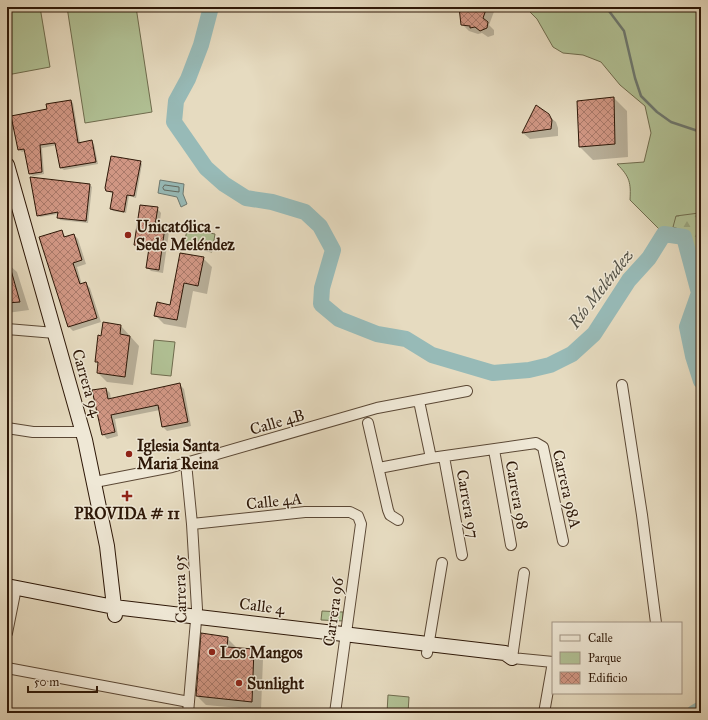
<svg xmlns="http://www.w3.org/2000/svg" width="708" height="720" font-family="'IM FELL Great Primer',serif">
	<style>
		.green { fill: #b1c195; stroke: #6f6c4e }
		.forest { fill: url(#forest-firs); stroke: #6f6c4e }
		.water { fill: #97bab7; stroke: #6d7971 }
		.shadow { fill: #0003 }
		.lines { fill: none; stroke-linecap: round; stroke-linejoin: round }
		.shore { stroke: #62685f; stroke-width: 1 }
		.stream { stroke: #6d7971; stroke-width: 2.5 }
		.river { stroke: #97bab7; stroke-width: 16 }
		.building { fill: url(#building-cross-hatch); stroke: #2d1707 }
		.street-casing { stroke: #5b4835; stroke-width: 12 }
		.secondary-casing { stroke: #2d1707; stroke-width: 16 }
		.street { stroke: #efe8d6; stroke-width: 10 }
		.secondary { stroke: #efe8d6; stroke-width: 14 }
		.poi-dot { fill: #8f2418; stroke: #efe8d6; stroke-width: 1.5 }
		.labels { text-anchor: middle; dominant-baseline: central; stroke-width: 3; stroke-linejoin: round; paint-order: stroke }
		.poi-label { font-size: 16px; font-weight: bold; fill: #2d1707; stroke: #efe8d6; text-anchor: start }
		.street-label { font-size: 16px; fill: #2d1707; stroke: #efe8d6 }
		.water-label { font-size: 17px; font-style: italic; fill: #525045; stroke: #efe8d6 }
	</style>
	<defs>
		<pattern id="forest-firs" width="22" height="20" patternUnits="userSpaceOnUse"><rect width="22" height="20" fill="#b1c195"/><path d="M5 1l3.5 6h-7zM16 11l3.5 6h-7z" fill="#99a57f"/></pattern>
		<pattern id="building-cross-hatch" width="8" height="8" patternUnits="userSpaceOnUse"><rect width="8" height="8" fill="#d09683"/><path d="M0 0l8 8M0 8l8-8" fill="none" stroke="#a97969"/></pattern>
	</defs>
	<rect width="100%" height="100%" fill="#e6dbc0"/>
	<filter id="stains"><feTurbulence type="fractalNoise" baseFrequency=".005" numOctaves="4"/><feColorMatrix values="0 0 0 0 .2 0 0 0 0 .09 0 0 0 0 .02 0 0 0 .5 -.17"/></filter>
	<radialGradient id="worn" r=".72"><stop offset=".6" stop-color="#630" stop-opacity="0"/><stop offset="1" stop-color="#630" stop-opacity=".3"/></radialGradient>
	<path class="green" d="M7,7H40L50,67L7,75Z
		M67,7H136L152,112L85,123Z
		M525,7H701V381L693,356L687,327L699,293L684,238L664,234L630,200C631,183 630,177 617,164L644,162L651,133L645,106L620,85L601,62L583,55L563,53L553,47L537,19Z
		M187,229L215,234L212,252L184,247Z
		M154,340L175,342L171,376L151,374Z
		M322,611L343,612V621L321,620Z
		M388,695L409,697L408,713H387Z"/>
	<path class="forest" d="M699,213L701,214V281L684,231L673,227L676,216Z"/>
	<path class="water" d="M160,180L184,184L183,194L187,204L181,207L177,197L158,193Z"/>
	<path class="shadow" d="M459,7H493L495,9L489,25L494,30V35L488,37L482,33L478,34L469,31L462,24Z
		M614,98L627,111L628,157L593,160L580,147L578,102Z
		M70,101L73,103L80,143L91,141L94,144L98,164L64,170L61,168L57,145L42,148L44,174L33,176L30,174L26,151L22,152L19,149L48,109Z
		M537,107L556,122L558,128V136L530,139L523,133Z
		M140,162L142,164L136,198L129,196L126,213L113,211L111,209L114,194L107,191Z
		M90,185L92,187L88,223L60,220L58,214L40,217L38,215Z
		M157,208L161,213L159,227L165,228L169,232L163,273L151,271L147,267L149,251L139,249L135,245Z
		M61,231L66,237L74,235L78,239L86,264L77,267L82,285L86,284L90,288L101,322L73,331L69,327L41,238Z
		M180,254L203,258L212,267L207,294L193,291L186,328L164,324L155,315L171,306Z
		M7,263L17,272L29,310L7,313Z
		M121,326L139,346L133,385L107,382L98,373L99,364L96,361L102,337Z
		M179,384L184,389L191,426L167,431L163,427L160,410L115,419L118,436L107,439L103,434L106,389L110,393L111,399Z
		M227,638L236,647V649L254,650L263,659L261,710L206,705L197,696Z"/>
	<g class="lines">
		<path class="shore" d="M165,185L179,187V192L164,190L163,188Z"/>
		<path class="stream" d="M606,7L624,31L635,78L641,96L657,112L671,122L701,132"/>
		<path class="river" d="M211,7L201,45L188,79L176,101L174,122L206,168L224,184L246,198L272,202L305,212L320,226L333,250L322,288L321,304L339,319L377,334L406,339L432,355L493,373L529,370L550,365L572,354L594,334L629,280L649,258L664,234L684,237L699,293L687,327L693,356L701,381
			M694,713L701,709"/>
	</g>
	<path class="building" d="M459,7H487L483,18L488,22L487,28L480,31L475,27L470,28V26L461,25Z
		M614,97L615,144L579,147L577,101Z
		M71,100L78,143L92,140L96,162L60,168L55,143L40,145L42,172L29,174L24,149L18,150L11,116L47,109L46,104Z
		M536,105L549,114L552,120L551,129L522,133Z
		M111,156L141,161L134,196L127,195L124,212L110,209L113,192L106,191L105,188Z
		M30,177L90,184L86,221L57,218L58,212L37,216Z
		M140,205L158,207L155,225L165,227L159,270L146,268L149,248L134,245Z
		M62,230L64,237L74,234L82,260L73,263L80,284L86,282L97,318L68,327L39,237Z
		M180,253L204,257L198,286L184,283L177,320L154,316L157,302L170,305Z
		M7,263H9L20,302L7,303Z
		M103,322L121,325L120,334L130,336L125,377L97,373L98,362H95L98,335L101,336Z
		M180,383L188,422L162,427L158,405L111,415L115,432L102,435L92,390L106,388L108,399Z
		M201,633L228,637L227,647L254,649L252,702L196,696Z"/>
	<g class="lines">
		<defs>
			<path id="street" d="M7,329L55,333
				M622,385L642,515L656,623
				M419,401L431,458
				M368,423L388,510L390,515L398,520
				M7,428L33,432H83
				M494,450L511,545
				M444,457L462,555
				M186,463L192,524L197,609L188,713
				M379,468L431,458L536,443L543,447L563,541
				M95,482L172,467L377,408L467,391
				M192,524L305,512H350L358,516L361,524L335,713
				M524,573L512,658L553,662
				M7,633L16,588
				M427,653L442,563
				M7,668L189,702
				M544,713L553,662"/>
			<path id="secondary" d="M7,165L85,440L107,546L115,615
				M7,586L114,607L496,652L505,653L512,658"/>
		</defs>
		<use href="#street" class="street-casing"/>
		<use href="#secondary" class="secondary-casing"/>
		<use href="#street" class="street"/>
		<use href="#secondary" class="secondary"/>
	</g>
	<g class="poi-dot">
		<circle cx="128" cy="235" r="4"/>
		<circle cx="129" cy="454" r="4"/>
		<path d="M125 490h4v4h4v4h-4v4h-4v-4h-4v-4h4z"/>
		<circle cx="212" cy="652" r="4"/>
		<circle cx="239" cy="683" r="4"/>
	</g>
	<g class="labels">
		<g class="poi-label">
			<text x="136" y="226">Unicatólica -<tspan x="136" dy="18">Sede Meléndez</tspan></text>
			<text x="137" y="445">Iglesia Santa<tspan x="137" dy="18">Maria Reina</tspan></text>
			<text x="127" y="513" text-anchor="middle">PROVIDA # 11</text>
			<text x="220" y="652">Los Mangos</text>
			<text x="247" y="683">Sunlight</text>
		</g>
		<g class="street-label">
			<text transform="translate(87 383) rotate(74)">Carrera 94</text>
			<text transform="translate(277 422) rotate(-16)">Calle 4B</text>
			<text transform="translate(567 489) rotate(77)">Carrera 98A</text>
			<text transform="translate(517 495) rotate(80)">Carrera 98</text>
			<text transform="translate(274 501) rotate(-6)">Calle 4A</text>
			<text transform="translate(468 504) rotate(80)">Carrera 97</text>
			<text transform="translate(180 589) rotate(-92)">Carrera 95</text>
			<text transform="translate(262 606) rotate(7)">Calle 4</text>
			<text transform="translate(333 612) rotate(-82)">Carrera 96</text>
		</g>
		<g class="water-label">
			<text transform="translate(601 289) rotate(-52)">Río Meléndez</text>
		</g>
	</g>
	<rect width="708" height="720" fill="none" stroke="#e6dbc0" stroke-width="24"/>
	<rect x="8" y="8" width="692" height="704" fill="none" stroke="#2d1707" stroke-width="2"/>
	<rect x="12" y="12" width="684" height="696" fill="none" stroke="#2d1707"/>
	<rect x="552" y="622" width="130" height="72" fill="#efe8d6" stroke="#a19483"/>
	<rect x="560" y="635" width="20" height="6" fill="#efe8d6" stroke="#a19483"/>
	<text x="588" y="642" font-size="12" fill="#2d1707">Calle</text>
	<rect x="560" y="652" width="20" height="12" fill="#b1c195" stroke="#a19483"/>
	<text x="588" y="662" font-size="12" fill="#2d1707">Parque</text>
	<rect x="560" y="672" width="20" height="12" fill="url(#building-cross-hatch)" stroke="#a19483"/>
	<text x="588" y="682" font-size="12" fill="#2d1707">Edificio</text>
	<path d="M28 686v6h69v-6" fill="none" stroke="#2d1707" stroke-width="2"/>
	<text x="34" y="686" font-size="12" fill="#2d1707" stroke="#efe8d6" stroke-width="3" paint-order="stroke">50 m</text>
	<rect width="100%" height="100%" filter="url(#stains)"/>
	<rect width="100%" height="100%" fill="url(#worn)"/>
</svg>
